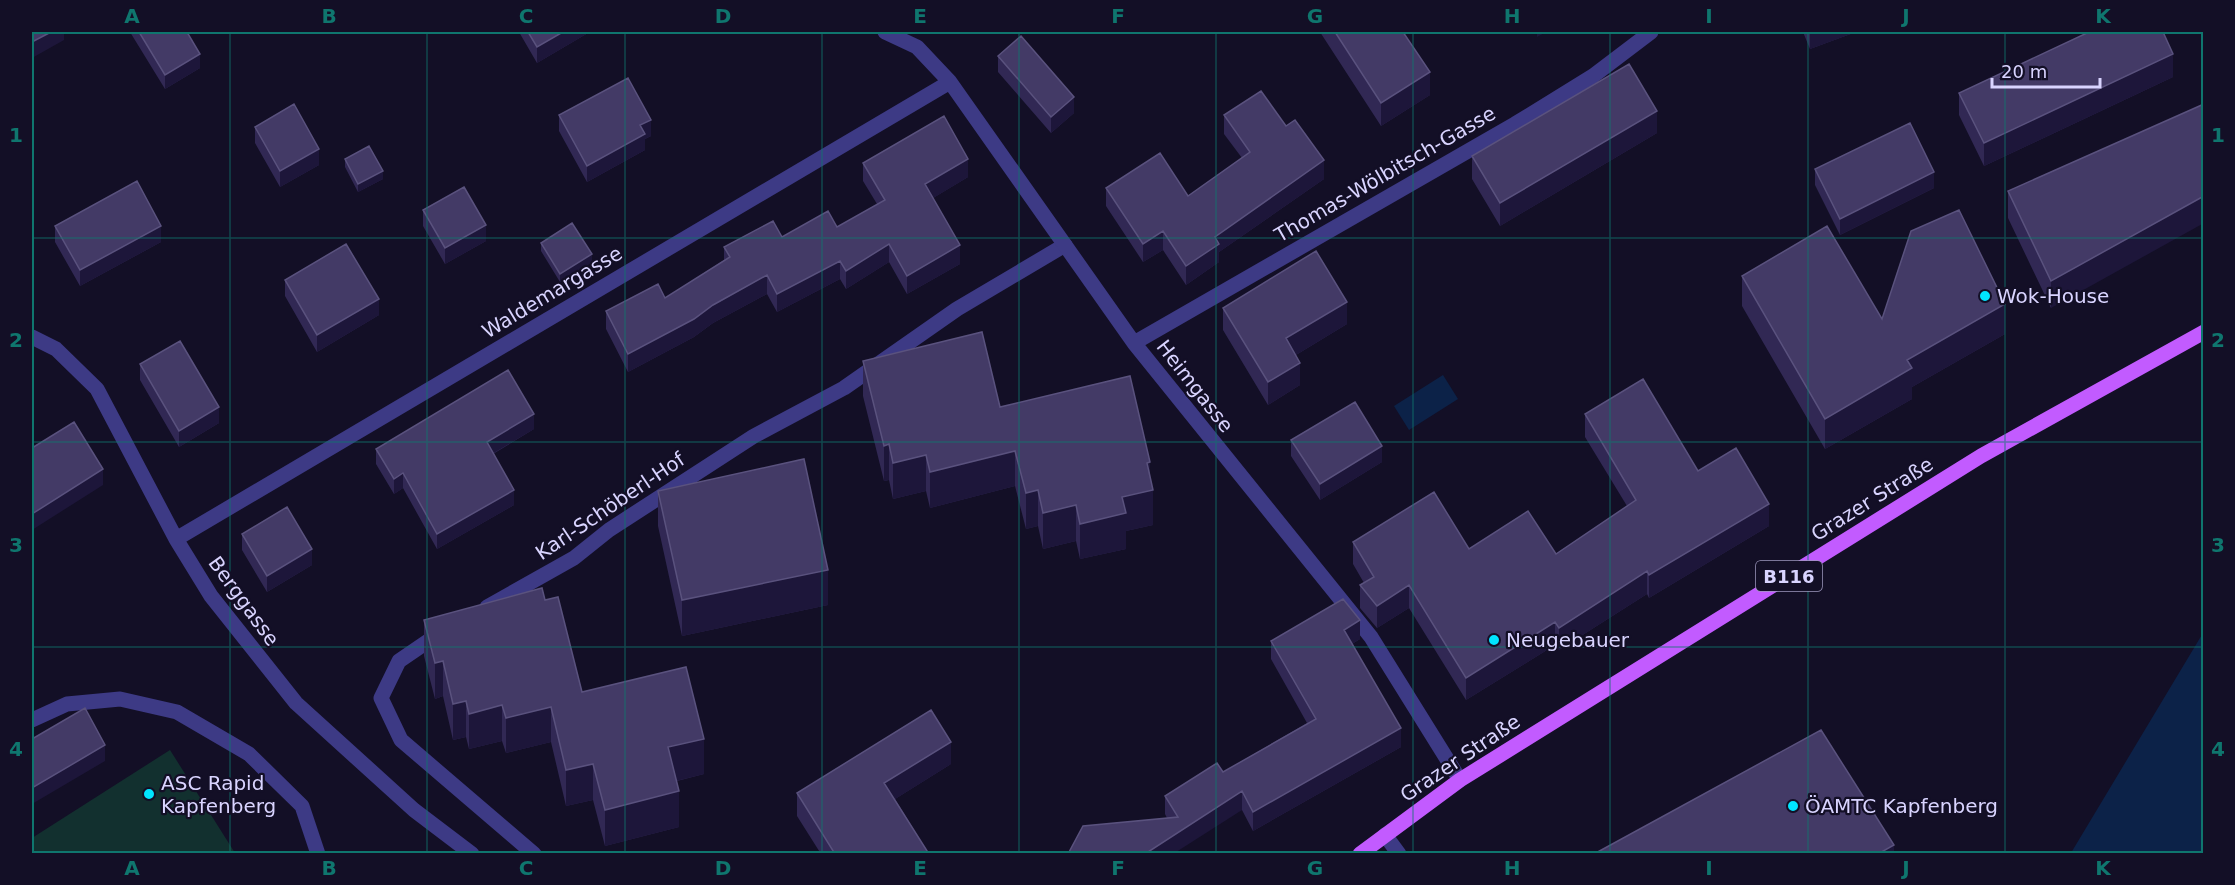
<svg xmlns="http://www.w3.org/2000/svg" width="2235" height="885" font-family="'DejaVu Sans',sans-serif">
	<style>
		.green { fill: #12302f }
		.water { fill: #0c2248 }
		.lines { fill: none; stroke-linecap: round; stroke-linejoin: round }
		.service { stroke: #3d3a85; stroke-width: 15 }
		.minor { stroke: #3d3a85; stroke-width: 15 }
		.primary { stroke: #c25bff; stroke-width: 15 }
		.wall { fill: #312854 }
		.shaded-wall { fill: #1d163a }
		.building { fill: #433a66; stroke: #5a527e; stroke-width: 1.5 }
		.grid { fill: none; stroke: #0f766e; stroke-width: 1.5; stroke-opacity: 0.55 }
		.poi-dot { fill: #00e5ff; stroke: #130f26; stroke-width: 2 }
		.labels { text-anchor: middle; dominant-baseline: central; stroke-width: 4.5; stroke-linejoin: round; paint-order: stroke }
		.shield { fill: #130f26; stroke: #9e99be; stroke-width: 1.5 }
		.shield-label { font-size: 18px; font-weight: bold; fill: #d9d4ff }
		.street-label { font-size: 20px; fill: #d9d4ff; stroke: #130f26 }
		.poi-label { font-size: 20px; fill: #d9d4ff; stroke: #130f26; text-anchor: start }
		.neatline { fill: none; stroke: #0f766e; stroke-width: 2 }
		.grid-label { font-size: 20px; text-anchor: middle; font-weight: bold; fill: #0f766e }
	</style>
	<rect width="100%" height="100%" fill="#130f26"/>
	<path class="green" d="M170,750L235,853H32V838Z"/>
	<path class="water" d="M1443,375L1458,399L1409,430L1394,406Z
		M2203,633V853H2071Z"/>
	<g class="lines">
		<path class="service" d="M487,607L574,558L609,530L754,436L844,388L957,309L1065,245
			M440,633L399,661L381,698L401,740L534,854
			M32,720L67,704L120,699L177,712L249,754L302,806L318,854"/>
		<path class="minor" d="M885,32L917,47L950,82L1134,343L1371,637L1460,780
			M32,337L56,349L97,389L176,539L211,596L296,703L414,810L472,854
			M1134,343L1515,124L1593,76L1651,32
			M176,539L950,82
			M1385,835L1399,854"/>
		<path class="primary" d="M1360,854L1460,780L1981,456L2204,332"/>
	</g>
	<path class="wall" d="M130,32H187L200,68L165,89Z
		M519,32H588V33L537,63Z
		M1320,32H1403L1430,95L1381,126Z
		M1803,32H1856L1810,49Z
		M998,56L1074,113L1051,133L998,72Z
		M2173,77L1984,166L1959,115V93Z
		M2204,104L2051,308L2008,218V191Z
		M559,115L651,136L645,139V150L587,182L559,131Z
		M1224,115L1324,179L1219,252V262L1186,285L1163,250L1143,262L1106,206V188L1188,196L1242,158L1224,134Z
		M255,127L319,165L280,187L255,143Z
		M1657,133L1500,226L1472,179V156Z
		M345,159L383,179L358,192L345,167Z
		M863,163L968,177L933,198L960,264L907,294L889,262L846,289L840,279L777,312L767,294L713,323L694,337L628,372L606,329V311L665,298L724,260V247L837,227L877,204L863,181Z
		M1815,169L1934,188L1840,235L1815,185Z
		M423,210L486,241L445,264L423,226Z
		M55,226L161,242L80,286L55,242Z
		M541,243L592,262L560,282L541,251Z
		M1742,276L1882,319L2005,334L1912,387V399L1825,449L1742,306Z
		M285,280L379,315L317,352L285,296Z
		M1223,308L1347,324L1296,355L1300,385L1268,405L1223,330Z
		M863,361L1000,407L1150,479L1153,525L1126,531V549L1080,559L1076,541L1043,549L1038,526L1026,529L1015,486L930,508L926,491L893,499L889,480L884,481L863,396Z
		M140,364L219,423L179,447L140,380Z
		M1585,414L1698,471L1769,526L1649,598L1647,594L1559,650L1555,645L1466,700L1409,608L1377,628L1360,608V585L1364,583L1353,564V542L1556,554L1627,506L1585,437Z
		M534,429L493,454L514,505L437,549L403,488L394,494L376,464V449Z
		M1291,440L1382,462L1320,500L1291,456Z
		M658,491L828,605L682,636L658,526Z
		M242,534L312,565L267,592L242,550Z
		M545,600L582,692L704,774L677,781L679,827L605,846L593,800L566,806L551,742L506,753L502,741L469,749L466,737L453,740L443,696L435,699L424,656V620Z
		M1360,639L1352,644L1401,747L1253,831L1242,810L1167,818L1165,814V796L1223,772L1307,723L1271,659V641Z
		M951,764L895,799L929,854H821L797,816V793Z"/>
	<path class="shaded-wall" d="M51,32H64V40L32,58V42Z
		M563,32H588V33L537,63V47Z
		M1537,32H1546L1537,37Z
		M1810,32H1856L1810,49Z
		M200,54V68L165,89V75Z
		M2173,54V77L1984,166V143Z
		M1430,72V95L1381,126V103Z
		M1074,97V113L1051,133V117Z
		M1657,111V133L1500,226V203Z
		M651,120V136L645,139V150L587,182V166L640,125Z
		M319,149V165L280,187V171Z
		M968,159V177L925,203V184Z
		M1324,160V179L1219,252V262L1186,285V266L1215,237Z
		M383,171V179L358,192V184Z
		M1934,172V188L1840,235V219Z
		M2204,196V223L2051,308V281Z
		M486,225V241L445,264V248Z
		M161,226V242L80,286V270Z
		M1163,231V250L1143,262V244Z
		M889,244V262L846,289V271Z
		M960,245V264L907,294V276Z
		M592,254V262L560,282V274Z
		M840,261V279L777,312V294Z
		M767,275V294L713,323L694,337L628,372V354Z
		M379,299V315L317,352V335Z
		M1347,302V324L1286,361V338Z
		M2005,304V334L1912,387V399L1825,449V419L1907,360Z
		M1300,363V385L1268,405V382Z
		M219,407V423L179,447V431Z
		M534,414V429L487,457V442Z
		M889,444V480L884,481V446Z
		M1382,446V462L1320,500V484Z
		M1015,451V486L930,508V472Z
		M926,455V491L893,499V463Z
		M1150,462V490H1153V525L1126,531V549L1080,559V524L1122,497L1147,463Z
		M103,469V485L32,530V514Z
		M403,473V488L394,494V479Z
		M514,490V505L437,549V534Z
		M1038,490V526L1026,529V493Z
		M1769,504V526L1649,598V575Z
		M1076,505V541L1043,549V513Z
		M312,549V565L267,592V576Z
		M828,570V605L682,636V600Z
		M1647,571V594L1559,650V628Z
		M1409,585V608L1377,628V606Z
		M1360,620V639L1344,649V630Z
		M1555,622V645L1466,700V678Z
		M443,661V696L435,699V663Z
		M466,701V737L453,740V704Z
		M502,705V741L469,749V714Z
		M551,707V742L506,753V718Z
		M1401,728V747L1253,831V812Z
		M704,739V774L668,783V747Z
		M951,742V764L884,806V783Z
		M105,745V761L32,804V788Z
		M593,764V800L566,806V770Z
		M679,791V827L605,846V810Z
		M1242,791V810L1173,854H1144Z
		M1894,845V854H1878Z"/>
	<path class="building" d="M32,32H51L32,42Z
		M139,32H187L200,54L165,75Z
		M528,32H563L537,47Z
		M1335,32H1403L1430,72L1381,103Z
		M2089,32H2163L2173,54L1984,143L1959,93Z
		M1021,36L1074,97L1051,117L998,56Z
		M1629,64L1657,111L1500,203L1472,156Z
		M628,78L651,120L640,125L645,134L587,166L559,115Z
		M1261,91L1286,126L1295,120L1324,160L1215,237L1219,244L1186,266L1163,231L1143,244L1106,188L1160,153L1188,196L1250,152L1224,115Z
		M294,104L319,149L280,171L255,127Z
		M2204,104V196L2051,281L2008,191Z
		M944,116L968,159L925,184L960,245L907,276L889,244L846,271L840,261L777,294L767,275L713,305L694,319L628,354L606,311L658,284L665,298L730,257L724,247L773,221L782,237L828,211L837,227L885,200L863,163Z
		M1910,123L1934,172L1840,219L1815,169Z
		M369,146L383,171L358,184L345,159Z
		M137,181L161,226L80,270L55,226Z
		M464,187L486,225L445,248L423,210Z
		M1959,210L2005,304L1907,360L1912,368L1825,419L1742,276L1827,226L1882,319L1911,231Z
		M572,223L592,254L560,274L541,243Z
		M346,244L379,299L317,335L285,280Z
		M1316,251L1347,302L1286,338L1300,363L1268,382L1223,308Z
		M982,332L1000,407L1130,376L1150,462L1147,463L1153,490L1122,497L1126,513L1080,524L1076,505L1043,513L1038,490L1026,493L1015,451L930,472L926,455L893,463L889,444L884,446L863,361Z
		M180,341L219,407L179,431L140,364Z
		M508,370L534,414L487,442L514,490L437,534L403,473L394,479L376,449Z
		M1643,379L1698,471L1736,448L1769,504L1649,575L1647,571L1559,628L1555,622L1466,678L1409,585L1377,606L1360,585L1374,577L1353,542L1434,492L1469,549L1528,511L1556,554L1636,500L1585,414Z
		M1355,402L1382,446L1320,484L1291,440Z
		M74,422L103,469L32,514V448Z
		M804,459L828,570L682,600L658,491Z
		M287,507L312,549L267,576L242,534Z
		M542,588L545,600L558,597L582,692L686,667L704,739L668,747L679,791L605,810L593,764L566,770L551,707L506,718L502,705L469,714L466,701L453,704L443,661L435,663L424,620Z
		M1343,599L1360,620L1344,630L1401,728L1253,812L1242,791L1145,854H1068L1083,826L1178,817L1165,796L1217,763L1223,772L1316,719L1271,641Z
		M85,708L105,745L32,788V739Z
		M931,710L951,742L884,783L929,854H835L797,793Z
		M1821,730L1894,845L1878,854H1594Z"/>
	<path class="grid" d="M230,32V854M427,32V854M625,32V854M822,32V854M1019,32V854M1216,32V854M1413,32V854M1610,32V854M1808,32V854M2005,32V854M32,238H2204M32,442H2204M32,647H2204"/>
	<g class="poi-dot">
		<circle cx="1985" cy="296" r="6"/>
		<circle cx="1494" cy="640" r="6"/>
		<circle cx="149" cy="794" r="6"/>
		<circle cx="1793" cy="806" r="6"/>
	</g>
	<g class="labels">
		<rect class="shield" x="1756" y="561" width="66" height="30" rx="4.5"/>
		<g class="shield-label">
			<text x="1789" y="576">B116</text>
		</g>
		<g class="street-label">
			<text transform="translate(1385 174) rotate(-30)">Thomas-Wölbitsch-Gasse</text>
			<text transform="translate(552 292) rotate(-31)">Waldemargasse</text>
			<text transform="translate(1195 386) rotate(52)">Heimgasse</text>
			<text transform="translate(1872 499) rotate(-32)">Grazer Straße</text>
			<text transform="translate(610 506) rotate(-34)">Karl-Schöberl-Hof</text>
			<text transform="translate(244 601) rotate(54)">Berggasse</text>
			<text transform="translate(1460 758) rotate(-34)">Grazer Straße</text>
		</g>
		<g class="poi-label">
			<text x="1997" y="296">Wok-House</text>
			<text x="1506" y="640">Neugebauer</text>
			<text x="161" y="783">ASC Rapid<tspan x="161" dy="23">Kapfenberg</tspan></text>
			<text x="1805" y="806">ÖAMTC Kapfenberg</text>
		</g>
	</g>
	<rect width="2235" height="885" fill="none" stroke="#130f26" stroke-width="66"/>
	<path d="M1992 78v9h108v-9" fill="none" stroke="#d9d4ff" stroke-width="3"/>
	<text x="2001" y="78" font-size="18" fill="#d9d4ff" stroke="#130f26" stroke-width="4.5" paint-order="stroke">20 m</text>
	<rect x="33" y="33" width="2169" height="819" class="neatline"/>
	<g class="grid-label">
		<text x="132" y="23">A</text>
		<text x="329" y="23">B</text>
		<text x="526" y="23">C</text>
		<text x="723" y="23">D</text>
		<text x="920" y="23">E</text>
		<text x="1118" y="23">F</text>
		<text x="1315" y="23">G</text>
		<text x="1512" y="23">H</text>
		<text x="1709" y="23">I</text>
		<text x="1906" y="23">J</text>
		<text x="2103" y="23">K</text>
		<text x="16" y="142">1</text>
		<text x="2218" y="142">1</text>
		<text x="16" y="347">2</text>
		<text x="2218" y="347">2</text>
		<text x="16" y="552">3</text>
		<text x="2218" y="552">3</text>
		<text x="16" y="756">4</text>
		<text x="2218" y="756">4</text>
		<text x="132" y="875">A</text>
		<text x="329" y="875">B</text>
		<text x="526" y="875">C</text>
		<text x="723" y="875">D</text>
		<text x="920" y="875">E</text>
		<text x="1118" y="875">F</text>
		<text x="1315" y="875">G</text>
		<text x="1512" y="875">H</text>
		<text x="1709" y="875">I</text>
		<text x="1906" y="875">J</text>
		<text x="2103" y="875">K</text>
	</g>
</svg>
